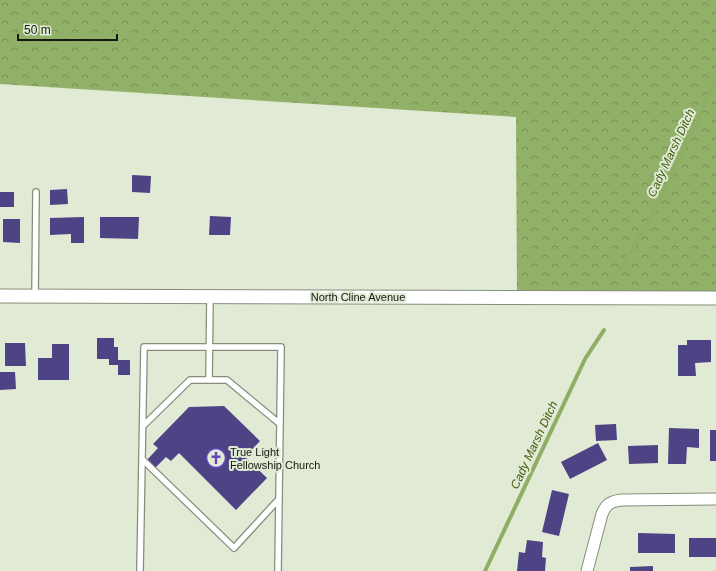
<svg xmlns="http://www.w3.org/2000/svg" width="716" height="571" font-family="Arial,sans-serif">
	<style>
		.forest { fill: url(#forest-crowns) }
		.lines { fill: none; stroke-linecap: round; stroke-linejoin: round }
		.stream { stroke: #8fae65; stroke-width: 4 }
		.building { fill: #4e4384 }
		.service-casing { stroke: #858e7b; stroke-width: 8 }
		.minor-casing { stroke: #858e7b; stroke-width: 13 }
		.tertiary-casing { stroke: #858e7b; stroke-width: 15 }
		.service { stroke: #fff; stroke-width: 5.5 }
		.minor { stroke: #fff; stroke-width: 11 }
		.tertiary { stroke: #fff; stroke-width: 13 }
		.labels { text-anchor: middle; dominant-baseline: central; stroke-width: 4; stroke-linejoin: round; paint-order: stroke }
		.street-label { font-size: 11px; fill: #151911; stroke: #e0ead5 }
		.poi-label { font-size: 11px; fill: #151911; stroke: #e0ead5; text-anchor: start }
		.water-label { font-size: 12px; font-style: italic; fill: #425d0d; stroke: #e0ead5 }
	</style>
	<defs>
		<pattern id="forest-crowns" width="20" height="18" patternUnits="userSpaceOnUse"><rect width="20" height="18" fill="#92b168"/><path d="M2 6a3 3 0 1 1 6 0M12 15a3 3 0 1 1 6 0" fill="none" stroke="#768f54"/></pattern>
	</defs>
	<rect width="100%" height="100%" fill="#e0ead5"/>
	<path class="forest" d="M0,0H716V297H517L516,117L0,84Z"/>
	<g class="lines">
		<path class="stream" d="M616,275L652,217L716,79
			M485,571L585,359L604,330"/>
	</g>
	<path class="building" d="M132,175L151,176L150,193L132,192Z
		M67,189L68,204L50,205V190Z
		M0,192H14V207H0Z
		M210,216L231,217L230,235H209Z
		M84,217V243H71V234L50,235V218Z
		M100,217H139L138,239L100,238Z
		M3,219H20V243L3,242Z
		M97,338H114V347H118V360H130V375H118V365H109V359H97Z
		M687,340H711V362L695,363L696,376H678V345H687Z
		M5,343H25L26,366H5Z
		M52,344H69V380H38V358H52Z
		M0,372H15L16,389L0,390Z
		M224,406L260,441L245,457L267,478L236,510L179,453L171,461L166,457L155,468L147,460L158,448L153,444L189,407Z
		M616,424L617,440L596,441L595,425Z
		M669,428L699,429V448L687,447L686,464H668Z
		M710,430H716V461H710Z
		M598,443L607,460L570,479L561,462Z
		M658,445V463L629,464L628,446Z
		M552,490L569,494L559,536L542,532Z
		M638,533L675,534V553H638Z
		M689,538H716V557H689Z
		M527,540L543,542L542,557L546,558L545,571H517L519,552L525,553Z
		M653,566V571H630V567Z"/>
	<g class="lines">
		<defs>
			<path id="service" d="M35,296L36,192
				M209,380L210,297
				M143,426L190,380H227L280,424
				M142,459L234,548L279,499
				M140,571L144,347H281L278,571"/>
			<path id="minor" d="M587,571L602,514C606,504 611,501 622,500L716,499"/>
			<path id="tertiary" d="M0,296L716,298"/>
		</defs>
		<use href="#service" class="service-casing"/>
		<use href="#minor" class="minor-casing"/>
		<use href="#tertiary" class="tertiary-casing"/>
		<use href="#service" class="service"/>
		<use href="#minor" class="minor"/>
		<use href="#tertiary" class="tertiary"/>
	</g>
	<defs>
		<symbol id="church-ring" viewBox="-11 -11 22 22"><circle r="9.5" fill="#e0ead5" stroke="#6244bd" stroke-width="1.5"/><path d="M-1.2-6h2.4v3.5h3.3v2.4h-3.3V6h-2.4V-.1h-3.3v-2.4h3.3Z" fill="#6244bd"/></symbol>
	</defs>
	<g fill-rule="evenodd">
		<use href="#church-ring" x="205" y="447" width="22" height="22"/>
	</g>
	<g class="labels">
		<g class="street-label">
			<text x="358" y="297">North Cline Avenue</text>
		</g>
		<g class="poi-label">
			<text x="230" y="452">True Light<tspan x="230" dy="13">Fellowship Church</tspan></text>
		</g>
		<g class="water-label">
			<text transform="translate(671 153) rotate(-65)">Cady Marsh Ditch</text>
			<text transform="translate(534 445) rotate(-65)">Cady Marsh Ditch</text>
		</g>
	</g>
	<path d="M18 34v6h99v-6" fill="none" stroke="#151911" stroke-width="2"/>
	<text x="24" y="34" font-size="12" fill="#151911" stroke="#e0ead5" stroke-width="3" paint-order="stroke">50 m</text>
</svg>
